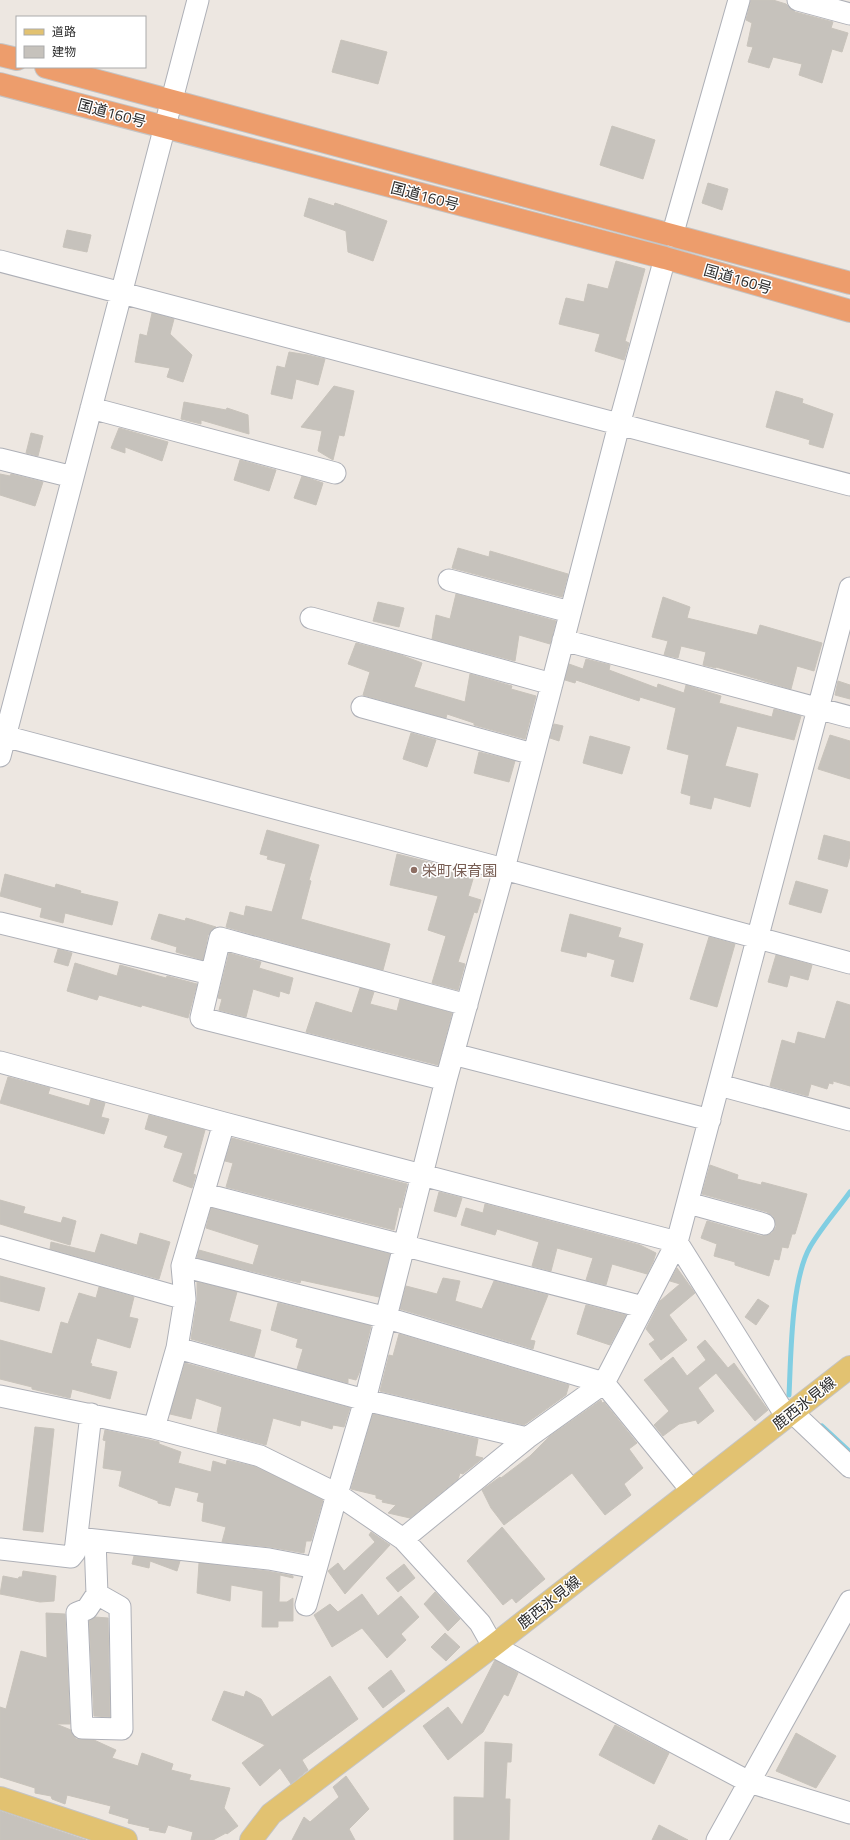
<svg xmlns="http://www.w3.org/2000/svg" width="850" height="1840" font-family="'Titillium Web','Noto Sans JP',sans-serif">
	<style>
		.lines { fill: none; stroke-linecap: round; stroke-linejoin: round }
		.stream { stroke: #81cee2; stroke-width: 5 }
		.building { fill: #c6c2bc; stroke: #c8c3bb }
		.minor-casing { stroke: #aeb0b7; stroke-width: 23 }
		.major-casing { stroke: #c4c4c4; stroke-width: 24 }
		.highway-casing { stroke: #c4c4c4; stroke-width: 24 }
		.minor { stroke: #fff; stroke-width: 21 }
		.major { stroke: #e2c271; stroke-width: 22 }
		.highway { stroke: #ed9d6c; stroke-width: 22 }
		.education-dot { fill: #8d6e63; stroke: #fff; stroke-width: 1.5 }
		.labels { text-anchor: middle; dominant-baseline: central; stroke-width: 3; stroke-linejoin: round; paint-order: stroke }
		.street-label { font-size: 15px; fill: #2d2d2d; stroke: #fff }
		.education-label { font-size: 15px; fill: #785e54; stroke: #fff; text-anchor: start }
	</style>
	<rect width="100%" height="100%" fill="#ede7e1"/>
	<g class="lines">
		<path class="stream" d="M789,1395C791,1356 791,1280 810,1247C821,1228 837,1210 850,1192
			M822,1426L850,1452"/>
	</g>
	<path class="building" d="M751,0H773L786,4L795,12L833,22L831,28L848,33L842,52L832,49L822,83L799,75L802,64L773,57L769,68L748,62L753,47L747,46L752,23L746,20Z
		M341,40L387,52L378,84L332,72Z
		M612,126L655,140L643,179L600,165Z
		M708,183L728,189L722,210L702,203Z
		M309,198L334,206L335,203L387,221L373,261L348,252L346,231L304,216Z
		M67,230L91,235L87,252L63,247Z
		M616,261L645,269L625,341L629,343L624,360L595,351L600,334L559,324L566,298L584,302L588,284L608,289Z
		M152,313L174,319L170,334L192,355L183,382L167,377L170,368L135,362L140,334L147,336Z
		M289,352L308,355L325,359L318,385L296,379L292,399L271,394L277,366L285,368Z
		M334,386L354,391L344,436L339,435L333,460L318,451L322,431L301,427Z
		M776,391L803,399L802,403L833,414L823,448L809,444L810,440L766,427Z
		M184,402L226,410L227,408L248,415L249,434L201,420V424L181,419Z
		M119,428L168,442L162,461L125,447V453L111,448Z
		M31,433L43,436L38,456L26,453Z
		M240,460L276,470L269,491L234,480Z
		M0,474L10,476L11,474L43,482L35,506L0,495Z
		M302,476L323,483L316,505L294,498Z
		M458,548L489,557L490,551L568,574L562,597L452,568Z
		M456,594L556,621L550,644L519,635L515,661L432,639L436,615L450,619Z
		M663,597L690,607L687,618L757,635L760,625L822,643L814,671L797,666L791,689L716,667V668L703,665L706,652L681,646L678,658L664,655L668,641L652,637Z
		M378,602L404,608L399,627L373,621Z
		M356,643L401,655L422,663L414,687L465,702L470,674L512,686L511,689L536,696L525,739L474,725V723L447,714L446,718L363,695L370,672L348,664Z
		M586,659L610,665L609,670L657,688L658,684L684,693L686,685L721,696L719,703L772,717L774,709L801,716L794,740L737,726L725,766L758,774L750,807L714,797L711,809L690,804L691,796L681,793L689,755L667,749L676,708L640,697L639,701L576,680L575,683L565,680L569,664L583,669Z
		M838,681L850,685V699L835,695Z
		M554,724L563,726L559,741L550,738Z
		M411,733L436,740L427,767L403,759Z
		M830,735L850,741V779L818,769Z
		M590,736L630,747L622,774L583,763Z
		M479,752L515,761L509,782L474,773Z
		M267,830L319,845L309,880L311,881L301,919L390,944L383,970L226,927L230,912L244,916L246,906L272,912L286,864L267,859L268,856L260,854Z
		M824,835L850,842V856L847,867L818,859Z
		M397,854L441,865L440,869L473,879L468,896L481,900L477,913L474,912L458,962L465,964L458,990L432,983L446,936L428,930L438,896L390,885Z
		M5,874L55,888L56,884L81,891L80,893L118,902L112,925L65,913L63,923L40,917L42,908L0,896Z
		M796,881L828,890L821,913L789,904Z
		M159,914L185,921L186,918L216,927L208,935L203,960L176,952L177,947L151,939Z
		M570,914L621,928L618,937L643,944L633,982L611,976L615,960L587,952L586,957L561,951Z
		M709,937L735,944L717,1007L690,999Z
		M58,949L72,953L68,966L54,962Z
		M229,953L261,962L259,968L293,978L289,994L280,991L279,997L253,989L246,1017L219,1010L222,999L218,998Z
		M776,955L812,965L808,980L790,975L787,987L768,982Z
		M75,963L117,976L120,965L166,978L167,976L197,984L188,1018L142,1005L141,1007L99,995L97,1000L67,991Z
		M360,988L374,992L370,1004L397,1011L400,999L452,1013L438,1065L306,1032L316,1002L352,1013Z
		M837,1001L850,1005V1086L833,1081V1084L829,1083L827,1089L811,1084L808,1096L770,1086L782,1040L795,1044L798,1032L825,1039Z
		M8,1077L50,1088L48,1094L89,1106L91,1099L105,1103L101,1117L109,1119L104,1134L0,1103Z
		M149,1115L205,1130L193,1174L196,1175L192,1188L173,1181L183,1153L164,1147L168,1136L145,1129Z
		M232,1138L407,1184L401,1208L399,1207L394,1230L226,1187L233,1163L225,1161Z
		M710,1165L738,1175L737,1179L761,1185L762,1182L807,1194L795,1234H792L788,1248L782,1247L779,1260L774,1259L769,1276L735,1265V1262L714,1256L717,1244L701,1238L707,1221L761,1236L767,1235L772,1233L776,1227L775,1221L773,1216L767,1212L702,1194Z
		M439,1192L462,1198L456,1217L434,1211Z
		M0,1200L25,1207L23,1213L61,1223L63,1217L76,1221L70,1245L0,1224Z
		M485,1204L640,1245L656,1253L653,1262L647,1274L612,1264L606,1285L586,1280L593,1258L557,1248L551,1271L532,1266L539,1242L497,1229L495,1235L461,1225L466,1208L483,1213Z
		M211,1208L390,1254L379,1297L301,1280L300,1283L197,1258L199,1250L253,1265L259,1245L206,1228Z
		M140,1233L170,1242L159,1279L50,1249L51,1242L95,1253L101,1234L137,1245Z
		M677,1268L695,1293L669,1315L687,1340L661,1360L649,1344L655,1340L646,1329L660,1301L680,1284L670,1281Z
		M0,1276L45,1288L39,1311L0,1301Z
		M443,1278L460,1281L455,1301L482,1309L494,1281L548,1295L530,1340L535,1341L533,1349L400,1309L406,1286L437,1294Z
		M197,1282L237,1292L229,1321L261,1330L254,1357L191,1339L197,1301Z
		M99,1287L134,1297L129,1317L138,1319L130,1348L97,1338L90,1363L92,1364L91,1366L117,1372L110,1399L72,1389L70,1398L32,1389V1387L0,1379V1340L52,1354L61,1322L68,1324L79,1293L96,1298Z
		M758,1299L769,1306L756,1325L745,1317Z
		M278,1303L371,1326L360,1371L356,1380L348,1378V1383L297,1369L303,1349L296,1347L298,1339L271,1330Z
		M586,1305L626,1315L610,1345L577,1334Z
		M399,1334L569,1385L566,1395L524,1425L380,1391L389,1355L393,1356Z
		M705,1340L728,1368L734,1363L768,1410L755,1421L716,1373L698,1388L714,1411L698,1424L696,1420L679,1424L663,1436L654,1425L669,1411L644,1380L673,1357L687,1376L706,1360L697,1347Z
		M185,1363L350,1408L344,1427L333,1425L332,1429L301,1420L300,1426L273,1418L266,1445L217,1432L222,1407L196,1398L191,1419L170,1414Z
		M601,1400L602,1403L604,1402L637,1443L629,1449L643,1468L624,1484L631,1495L605,1515L572,1473L504,1525L491,1508L482,1490L500,1477L501,1478L530,1456L550,1436Z
		M373,1414L478,1439L475,1456L483,1458L463,1474L460,1473L458,1479L410,1518L388,1513L396,1505L382,1502L383,1500L376,1498V1495L351,1489Z
		M35,1427L54,1429L43,1532L23,1530Z
		M105,1430L159,1442V1444L181,1452L178,1463L211,1472L213,1461L226,1465L227,1460L256,1467L323,1500L311,1541H306L304,1553L270,1547L222,1542L226,1527L202,1521L204,1503L197,1501L199,1493L175,1487L170,1506L158,1503V1501L119,1486L122,1471L103,1468L106,1441L103,1440Z
		M502,1527L545,1579L516,1603L512,1598L503,1605L467,1561Z
		M371,1532L390,1545L345,1594L328,1571L338,1563L344,1571L375,1542L369,1535Z
		M134,1556L180,1561L177,1571L150,1561L149,1568L132,1564Z
		M199,1563L267,1571L293,1576V1578L280,1575L279,1602H287L293,1598V1621H278V1627H262L263,1591L231,1585L230,1601L197,1593Z
		M404,1564L415,1578L398,1592L386,1578Z
		M23,1571L56,1576L54,1601L40,1602L0,1594L3,1576L18,1579L19,1577H22Z
		M435,1592L460,1619L448,1631L424,1604Z
		M362,1594L378,1616L401,1596L419,1617L401,1634L406,1640L387,1658L362,1628L332,1647L314,1615L330,1604L338,1612Z
		M46,1613L65,1614L70,1724H56L71,1730L76,1739L94,1740L116,1750L112,1758L138,1766L142,1753L173,1764L171,1770L191,1775L189,1780L230,1788L224,1808L238,1826L227,1834L226,1833L213,1840H191L193,1832L168,1825L165,1833L149,1830L150,1828L128,1823L129,1819L109,1813L111,1806L67,1795L65,1804L52,1799L51,1796L35,1793V1788L0,1777V1707L6,1709L21,1651L47,1658Z
		M95,1617L108,1618L110,1717L94,1716L89,1621Z
		M445,1633L460,1647L446,1661L431,1647Z
		M495,1660L518,1673L508,1696L504,1694L483,1732L448,1760L423,1726L448,1707L462,1725Z
		M391,1670L405,1691L383,1708L368,1688Z
		M330,1676L358,1719L302,1760L308,1770L291,1784L280,1768L260,1786L242,1763L265,1745L212,1720L224,1691L244,1697L246,1691L261,1699L272,1717Z
		M615,1725L669,1753L654,1784L599,1755Z
		M796,1733L836,1756L816,1788L776,1771Z
		M485,1742L512,1744L511,1762H507L505,1799H510L509,1840H454V1797L484,1798Z
		M346,1776L369,1809L349,1829L355,1840H292L304,1817L310,1822L339,1797L333,1787Z
		M0,1811L86,1840H0Z
		M659,1825L688,1840H652Z"/>
	<g class="lines">
		<defs>
			<path id="minor" d="M798,0L850,14
				M672,236L739,0
				M0,261L850,485
				M91,408L335,473
				M0,459L73,477
				M449,580L570,612
				M311,618L552,684
				M563,640L850,717
				M362,707L533,754
				M0,735L504,869L850,963
				M0,756L198,0
				M0,923L211,974
				M453,1054L710,1120
				M0,1062L224,1123L677,1242L786,1416
				M446,1080L201,1018L220,938L467,1005
				M719,1085L850,1120
				M204,1194L643,1307
				M688,1203L764,1224
				M0,1247L185,1299
				M182,1266L387,1318L604,1383L691,1490
				M177,1348L365,1400L527,1438
				M0,1396L154,1428L260,1456L337,1494L403,1539L480,1623L493,1646L749,1782L850,1813
				M792,1412L850,1467
				M154,1428L177,1348L185,1299L182,1266L224,1123
				M77,1538L269,1559L316,1568
				M403,1539L527,1438L604,1383L677,1242L850,588
				M95,1540L97,1594L87,1609L77,1613L82,1728L122,1729L120,1607L97,1594
				M0,1549L71,1557L75,1552L91,1414
				M306,1605L337,1494L365,1400L446,1080L504,869L619,425L665,258
				M717,1840L850,1601"/>
			<path id="major" d="M0,1798L126,1840
				M251,1840L271,1814L493,1646L850,1367"/>
			<path id="highway" d="M0,55L17,59
				M46,67L850,283
				M0,84L665,258L850,311"/>
		</defs>
		<use href="#minor" class="minor-casing"/>
		<use href="#major" class="major-casing"/>
		<use href="#highway" class="highway-casing"/>
		<use href="#minor" class="minor"/>
		<use href="#major" class="major"/>
		<use href="#highway" class="highway"/>
	</g>
	<circle class="education-dot" cx="414" cy="870" r="4"/>
	<g class="labels">
		<g class="street-label">
			<text transform="translate(112 113) rotate(15)">国道160号</text>
			<text transform="translate(425 196) rotate(15)">国道160号</text>
			<text transform="translate(738 279) rotate(16)">国道160号</text>
			<text transform="translate(804 1403) rotate(-38)">鹿西氷見線</text>
			<text transform="translate(549 1602) rotate(-38)">鹿西氷見線</text>
		</g>
		<g class="education-label">
			<text x="422" y="870">栄町保育園</text>
		</g>
	</g>
	<rect x="16" y="16" width="130" height="52" fill="#ffffff" stroke="#ababab"/>
	<rect x="24" y="29" width="20" height="6" fill="#e2c271" stroke="#ababab"/>
	<text x="52" y="36" font-size="12" fill="#2d2d2d">道路</text>
	<rect x="24" y="46" width="20" height="12" fill="#c6c2bc" stroke="#ababab"/>
	<text x="52" y="56" font-size="12" fill="#2d2d2d">建物</text>
</svg>
